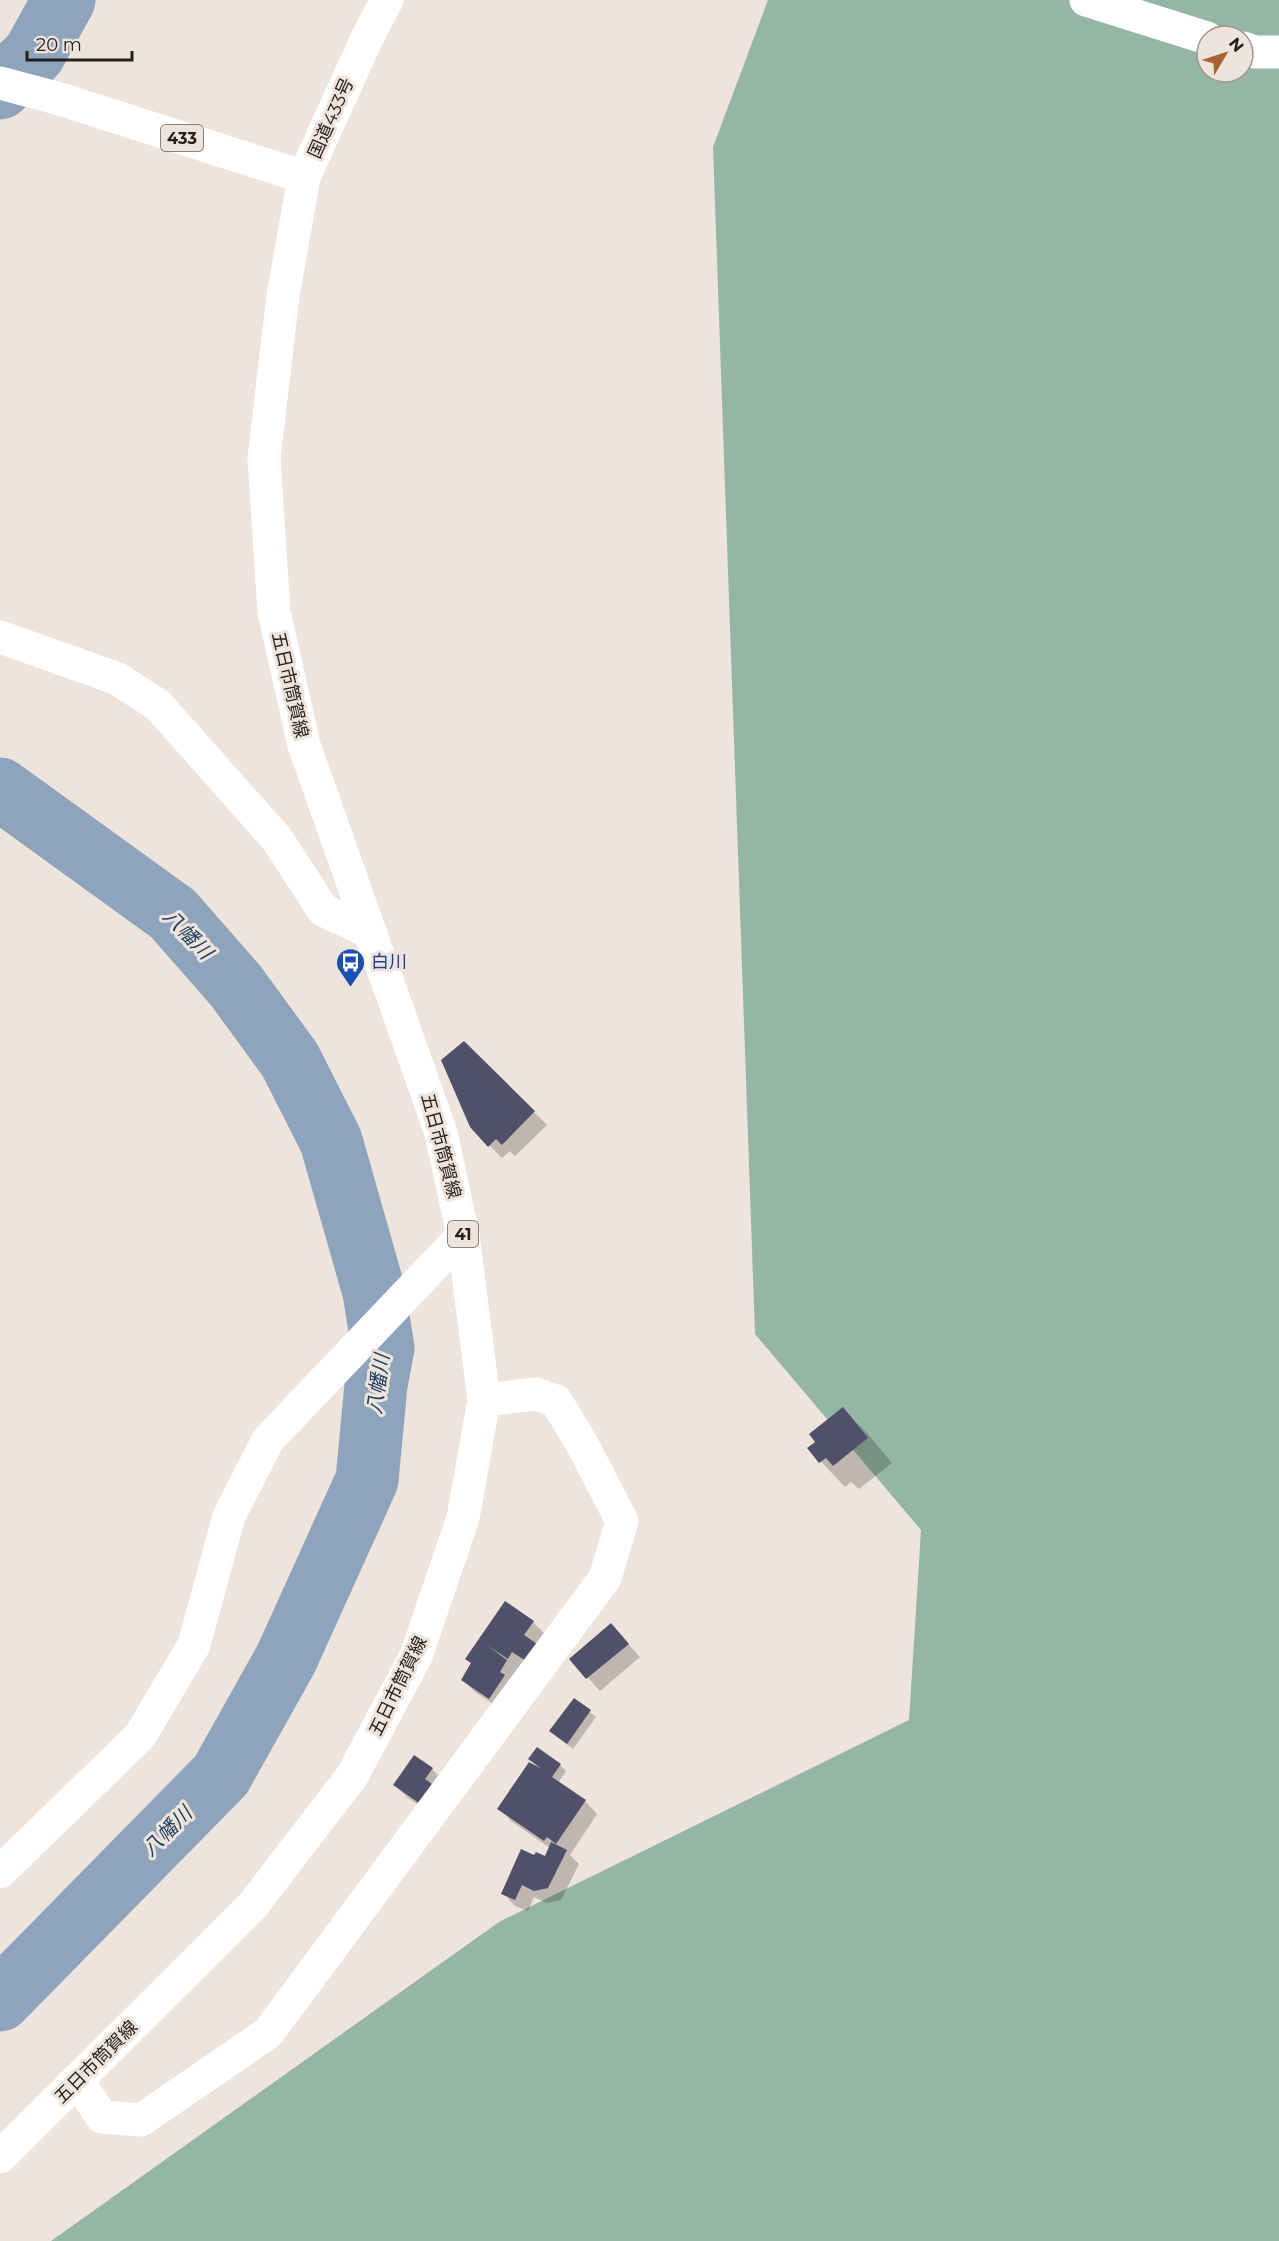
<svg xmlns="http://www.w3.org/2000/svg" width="1279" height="2241" font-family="Montserrat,'Noto Sans JP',sans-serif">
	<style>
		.forest { fill: #95b6a6; fill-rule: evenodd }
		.shadow { fill: #0003 }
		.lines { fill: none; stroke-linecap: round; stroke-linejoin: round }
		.river { stroke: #8ea4bc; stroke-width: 63 }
		.building { fill: #50506b }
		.minor { stroke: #fff; stroke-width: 33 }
		.major { stroke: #fff; stroke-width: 33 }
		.highway { stroke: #fff; stroke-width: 33 }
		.labels { text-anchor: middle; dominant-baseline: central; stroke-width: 6; stroke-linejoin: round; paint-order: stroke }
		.shield { fill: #efe4dc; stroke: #615b56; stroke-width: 1.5 }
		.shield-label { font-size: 16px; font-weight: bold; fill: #24201d }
		.street-label { font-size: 18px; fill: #24201d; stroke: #efe4dc }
		.transit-label { font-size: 18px; fill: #164399; stroke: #efe4dc; text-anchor: start }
		.water-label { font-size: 20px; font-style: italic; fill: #1c4063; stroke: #efe4dc }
	</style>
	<rect width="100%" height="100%" fill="#efe4dc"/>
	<path class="forest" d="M768,0H1279V2241H51L499,1922L909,1720L921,1530L755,1334L713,147ZM1207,36H1243V72H1207Z"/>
	<path class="shadow" d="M464,1043L547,1125L515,1156L510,1151L502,1158L471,1127Z
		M843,1409L867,1433L892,1463L859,1489L851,1482L845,1487L809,1449L817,1442Z
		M505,1603L533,1622L546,1635L502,1710L475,1692L462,1679Z
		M611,1625L640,1657L600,1691L571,1659Z
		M574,1700L596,1717L573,1749L557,1737Z
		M530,1759L560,1765L566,1771L558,1783L585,1801L597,1814L570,1855L579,1864L561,1900L547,1903L534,1897L528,1911L515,1906L503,1893L535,1857L545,1858L550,1848L511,1821L499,1808L539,1768Z
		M432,1769L444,1781L432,1814L408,1798L395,1785Z"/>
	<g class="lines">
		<path class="river" d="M0,88L34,54L64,0
			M0,789L173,914L236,986L290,1060L331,1141L374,1292L383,1348L376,1385L367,1480L286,1659L221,1775L0,2000"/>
	</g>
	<path class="building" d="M464,1041L535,1111L502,1145L496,1139L488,1147L470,1127L441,1060Z
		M843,1407L868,1438L833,1466L826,1458L819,1463L807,1448L815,1442L809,1434Z
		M505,1601L534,1621L524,1635L537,1644L526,1661L512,1652L508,1659L487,1645L507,1660L500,1672L505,1675L489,1699L461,1680L471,1663L465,1659Z
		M611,1623L629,1644L586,1679L569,1659Z
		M574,1698L591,1710L567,1744L549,1731Z
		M537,1747L561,1764L552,1777L586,1800L556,1844L547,1837L544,1841L497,1809L529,1762L542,1769L528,1759Z
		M414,1755L433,1768L425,1779L432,1784L419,1803L393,1785Z
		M551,1842L567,1850L548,1888L534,1891L522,1885L515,1900L501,1894L521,1849L534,1855L536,1852L545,1856Z"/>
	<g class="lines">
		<path class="minor" d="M1086,0L1207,38
			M1243,48L1255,52H1279
			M0,637L116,678L158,705L277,839L323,910L370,932
			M0,1872L140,1736L194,1645L229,1516L268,1440L463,1235
			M77,2080L102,2117L141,2120L268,2033L605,1578L622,1521L581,1442L556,1401L536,1394L484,1400"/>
		<path class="major" d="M0,2157L253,1905L352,1776L416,1656L463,1518L484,1400L463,1235L441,1133L304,745L274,612L264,458L283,296L304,177"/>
		<path class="highway" d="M0,83L60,99L304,177L367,38L387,0"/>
	</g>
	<defs>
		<symbol id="bus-pin" viewBox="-11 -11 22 30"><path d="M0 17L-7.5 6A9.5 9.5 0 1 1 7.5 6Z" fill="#1a4fb4" stroke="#efe4dc"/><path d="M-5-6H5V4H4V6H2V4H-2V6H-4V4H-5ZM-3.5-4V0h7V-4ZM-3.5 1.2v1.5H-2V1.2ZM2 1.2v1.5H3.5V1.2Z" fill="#fff"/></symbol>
	</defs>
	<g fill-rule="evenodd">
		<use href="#bus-pin" x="334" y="946" width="33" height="45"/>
	</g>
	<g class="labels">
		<g class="shield">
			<rect x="161" y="125" width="42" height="26" rx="4.5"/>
			<rect x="448" y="1221" width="30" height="26" rx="4.5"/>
		</g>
		<g class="shield-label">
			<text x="182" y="138">433</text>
			<text x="463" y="1234">41</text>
		</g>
		<g class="street-label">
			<text transform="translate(331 118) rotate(-66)">国道433号</text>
			<text transform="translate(290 685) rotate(77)">五日市筒賀線</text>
			<text transform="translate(441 1146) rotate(75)">五日市筒賀線</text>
			<text transform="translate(398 1686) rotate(-64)">五日市筒賀線</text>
			<text transform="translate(96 2062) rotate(-45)">五日市筒賀線</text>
		</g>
		<g class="transit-label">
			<text x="371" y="962">白川</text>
		</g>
		<g class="water-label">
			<text transform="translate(188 934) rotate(46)">八幡川</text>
			<text transform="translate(378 1384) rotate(-82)">八幡川</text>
			<text transform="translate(167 1831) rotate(-45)">八幡川</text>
		</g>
	</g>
	<g transform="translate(1225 54) rotate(51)"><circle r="28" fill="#efe4dc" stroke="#9e9690" stroke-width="1.5"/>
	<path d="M0-4.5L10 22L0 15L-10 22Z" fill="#a76333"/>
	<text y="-9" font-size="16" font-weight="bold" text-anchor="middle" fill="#24201d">N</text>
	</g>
	<path d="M27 51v9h105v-9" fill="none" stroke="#24201d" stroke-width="3"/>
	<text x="36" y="51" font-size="18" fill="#24201d" stroke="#efe4dc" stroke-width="4.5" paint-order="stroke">20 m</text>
</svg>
